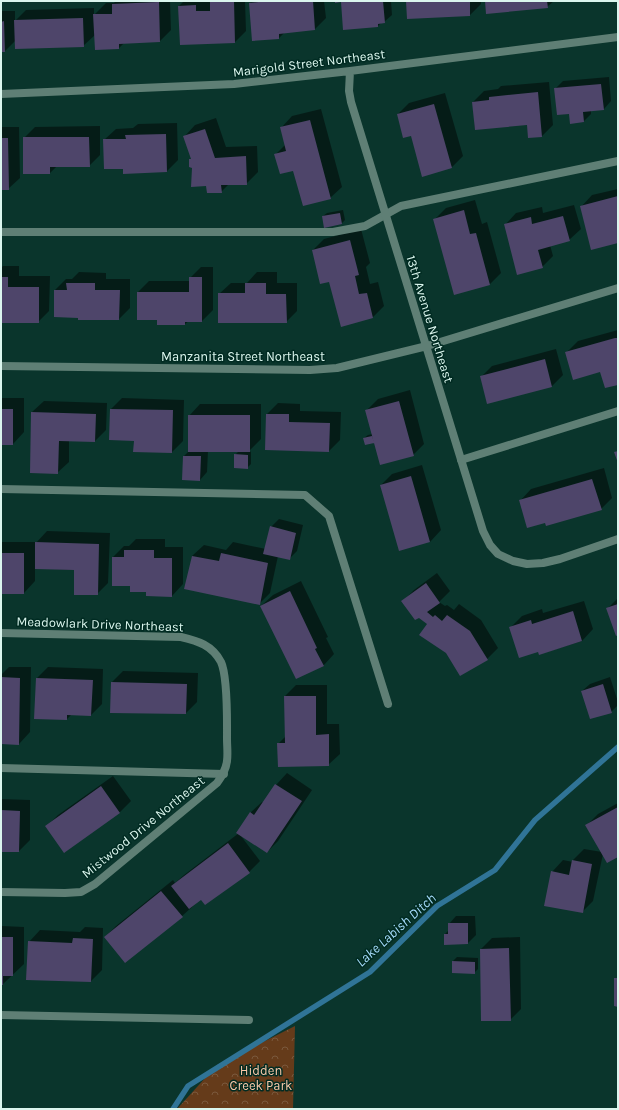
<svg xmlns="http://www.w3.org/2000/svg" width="619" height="1110" font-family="Karla,sans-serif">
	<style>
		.park { fill: url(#park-crowns) }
		.shadow { fill: #0007 }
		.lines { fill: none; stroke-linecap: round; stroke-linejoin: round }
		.stream { stroke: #307497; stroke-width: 5.5 }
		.building { fill: #4e456a }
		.service { stroke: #5f7f75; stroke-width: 8 }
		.minor { stroke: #5f7f75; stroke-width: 8 }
		.labels { text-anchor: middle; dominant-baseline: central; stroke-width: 3; stroke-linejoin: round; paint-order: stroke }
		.street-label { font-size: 13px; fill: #dbf6ee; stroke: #002b22 }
		.park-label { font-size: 13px; fill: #fccaaa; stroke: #002b22 }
		.water-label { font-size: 14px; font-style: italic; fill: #a5dafa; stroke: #002b22 }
	</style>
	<defs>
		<pattern id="park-crowns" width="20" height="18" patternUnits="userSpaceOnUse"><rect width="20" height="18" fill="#653b1a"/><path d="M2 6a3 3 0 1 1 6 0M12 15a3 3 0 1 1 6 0" fill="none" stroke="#7a583c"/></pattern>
	</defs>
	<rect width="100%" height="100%" fill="#0a352c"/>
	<path class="park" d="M295,1026L293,1109H177L217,1065Z"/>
	<path class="shadow" d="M116,1H170L171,30L160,41L124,43L119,48L95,35L83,46L16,40L5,51H1V11H15V21L26,10L94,8V15L106,3H114Z
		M184,1H245L246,31L235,42L181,44L179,6Z
		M252,1H324L326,18L315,29L285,32L279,38L250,3Z
		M336,1H391L392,15L384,22H382L378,26L342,1Z
		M407,1H481V4L470,15L408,18Z
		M486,1H554L547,7Z
		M609,77L611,101L604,109L591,110V114L584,121L570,113L555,89L563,81Z
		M549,82L553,125L542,136L527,124L475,129L473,102L484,91L498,89L501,86Z
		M445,93L463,156L452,167L411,135L398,114L409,103Z
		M321,109L342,187L330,198L276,154L285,145L281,128L292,116Z
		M216,118L226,147L257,146L258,172L246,184H229L221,192L207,185L193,167L190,160L192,157L184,137L195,125Z
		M177,123L178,160L167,171L124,168L104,140L116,129L133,128L138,124Z
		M100,126V155L89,166H57L50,173L24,138L35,127Z
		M1,127H19L20,178L8,189H1Z
		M618,189V242L581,207L592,195Z
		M475,200L482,224L487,222L501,273L490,284L435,219L446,208Z
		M574,205L581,229L569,240L550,245L553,256L542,267L505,225L516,213L542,207L543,213Z
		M343,210L345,220L342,223L323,216L327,213Z
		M361,229L370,263L366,267L370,284L378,282L384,306L373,317L330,281L313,250L324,239Z
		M3,266H19V276H50L49,311L38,322H1V268Z
		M201,267H213V310L202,321H189L185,324H158V319L138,292L149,281H190V278Z
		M79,272L106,273V279H130V308L119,319H79V317L55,290L66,279H72Z
		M257,272H277V283H297V311L286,322L219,294L231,283H247Z
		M618,330V384L601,371L566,353L578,341Z
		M556,349L563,375L552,386L481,377L492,366Z
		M410,390L424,444L413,455L375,441L373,442L364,438L368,435L373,434L367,410L378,399Z
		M1,398H24V432L13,444H1Z
		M122,398L184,400L183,441L172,452L135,440L111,409Z
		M44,401L107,403L106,430L95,441L69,440V462L57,473L32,412Z
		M278,403L300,404V411L341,412L340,440L329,451L267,414Z
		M200,404H261V439L249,451L251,452V464L247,468L235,455L239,451H208L207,472L200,480L183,479L184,456L189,451V416Z
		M422,465L441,530L430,542L381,485L392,474Z
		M604,468L612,498L601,509L520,501L531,489Z
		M279,519L303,525L297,551L289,559L278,556L270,593L259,604L192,556L204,545L226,550L233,542L266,549L271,527Z
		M47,531L110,533L108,583L97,594L76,570L35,568V581L24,593H1V542H35V544Z
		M136,539H165V547H183V584L172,596L147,591L131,585H113V557L124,546H129Z
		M437,573L450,591L439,602L445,606L447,605L454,610L459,604L481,620L498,648L487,659L429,624L403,601L414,590Z
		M301,581L328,637L326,638L334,654L323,666L261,606L273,595Z
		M618,598V634L607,609Z
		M584,601L593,629L582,641L540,654L511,627L522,616L542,609L543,613Z
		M9,667H31L30,732L19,744L1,743V675Z
		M48,667L103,669L102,704L91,715L72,714L67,719L37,678Z
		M123,671L198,673L197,702L186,713L112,682Z
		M610,677L618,702V705L611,712L582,691L590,684Z
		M296,685H327V724H339L340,754L328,765L278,744L286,736L285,696Z
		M287,773L312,790L278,841L267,852L241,836L260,861L249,872L205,904L201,899L182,916L105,937L116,926L173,880L175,883L184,875L239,833L250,813L262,802L264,803L276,785Z
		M113,776L131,801L120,812L65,852L46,827L58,815Z
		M1,799L30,800V840L19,851H1Z
		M618,803V856L603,854L593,901L582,912L552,872L563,860L573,862V860L584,849L602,852L586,826L598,814Z
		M456,916H475L476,935L468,943L445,934L449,930V924Z
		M2,926L24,927V964L3,984H1Z
		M85,927L103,928L102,970L91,981L29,942L40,930L80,932Z
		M520,937L521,1009L510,1020L481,949L492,938Z
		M457,957L478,958V969L474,973L453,972V961Z"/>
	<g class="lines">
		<path class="stream" d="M173,1109L188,1086L370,972L437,906L495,870L535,820L618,747"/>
	</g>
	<path class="building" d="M210,1H234L235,43L180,45L178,6L196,5V11H210Z
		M268,1H313L315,30L279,34V39L252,41L249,3Z
		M335,1H383L385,23L378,24V27L343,30L341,2L335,3Z
		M406,1H470V16L407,19Z
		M485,1H547L548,8L486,14Z
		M159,2L160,42L119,44V49L95,50L93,14H112V4Z
		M83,18L84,47L15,49L14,20Z
		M4,21L5,52H1V22Z
		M601,84L604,110L583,112L584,122L570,124L569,114L557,115L554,88Z
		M538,92L542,137L528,138L527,125L475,130L472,102L489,100V97Z
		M434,104L452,168L422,177L411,136L403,138L397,114Z
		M310,120L331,199L303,206L293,171L280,174L274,154L286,151L280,127Z
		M205,129L215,158L246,156L247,185H221L222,193H207L206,186L191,187L192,168L189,167V159H191L183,136Z
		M166,134L167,172L123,174V169H104L103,139H126L125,135Z
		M23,137H89L90,167H50V174H23Z
		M1,138H8L9,190H1Z
		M618,196V243L591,250L580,206Z
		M464,210L470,234L476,233L490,285L454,295L433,219Z
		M340,213L342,224L324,228L322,216Z
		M563,216L570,241L538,250L543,268L517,275L504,224L531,217L532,224Z
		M350,240L359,275L355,276L359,294L367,293L373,318L341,327L329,282L320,284L312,250Z
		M1,277H8V287H39V323H1Z
		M189,277H202V322H185V325H157V320H137V292H189Z
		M66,283H95V290H120L119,320H78V318L54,317V290H67Z
		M245,283H266V294H286L287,323H218V293H245Z
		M615,338H618V385L605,388L600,372L573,380L565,352Z
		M545,359L552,387L487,404L480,376Z
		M399,401L414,456L380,465L365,410Z
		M1,409H13V445H1Z
		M110,409L173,410L172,453L133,452L134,441L109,440Z
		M31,412L96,414L95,442L59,441L58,474L30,473Z
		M266,414H289V422L330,423L329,452L265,450Z
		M188,415H250V452H188Z
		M372,436L374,443L365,445L363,438Z
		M618,451V463L614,452Z
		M234,454L248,455V469L234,468Z
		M183,456H201L200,481L182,480Z
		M411,476L430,542L399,551L380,485Z
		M592,479L602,510L546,526L545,523L527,528L519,500Z
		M270,526L296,533L290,560L263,554Z
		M35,542L99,544L98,595H74V570L35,569Z
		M124,550H154V558H172V597L146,596V592H130V586H112V557H124Z
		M1,553H24V594H1Z
		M221,553L268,563L260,605L184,589L192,556L219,561Z
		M426,583L440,603L427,612L433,617L435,615L442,621L447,615L470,631L488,660L460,676L446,653L419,635L427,624L419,618L415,620L401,601Z
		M290,591L317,648L315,649L324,666L296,679L260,606Z
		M618,604V635L616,636L606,608Z
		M573,611L582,641L539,655L538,652L519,658L509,627L531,620L532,624Z
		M1,677L20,678L19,745L1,744Z
		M36,678L93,680L91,716L67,715V720L34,719Z
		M111,682L187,684L186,714L110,713Z
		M603,684L612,713L590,719L581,691Z
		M284,696H316V735L329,734V766L278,767L277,743H285Z
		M275,784L302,801L267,853L236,833L250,812L254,815Z
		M101,786L120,813L64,853L45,826Z
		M618,807V857L607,863L585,825Z
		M1,810L20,811L19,852H1Z
		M228,843L250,873L205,905L201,900L189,909L171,886Z
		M572,860L592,864L583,913L544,906L551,871L569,875Z
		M161,891L183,917L125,963L104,937Z
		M448,923H468V944L444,945V934H448Z
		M1,937H13V976H3V985H1Z
		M73,938L93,939L91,982L26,980L28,941L72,943Z
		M509,948L511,1021H481L480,949Z
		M452,961L475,962V974L452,973Z
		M614,978H618V1007L614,1006Z"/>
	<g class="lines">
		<path class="service" d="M1,232H333L365,226L401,206L618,161
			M461,460L618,411
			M1,489L305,495L329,516L388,704
			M1,768L224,774
			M1,1015L249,1020"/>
		<path class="minor" d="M350,71L349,91L351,102L483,531L490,545L498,554L513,561L527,564L543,563L560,559L618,539
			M1,94L234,84L350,71L618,37
			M1,366L310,370L337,368L427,346L618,288
			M1,633L181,637C198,641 212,645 221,662C228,677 227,721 227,739C227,746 228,754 227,761C226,770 222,776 217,783L95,884L81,892L65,893L1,892"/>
	</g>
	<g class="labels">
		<g class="street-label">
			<text transform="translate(309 63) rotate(-7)">Marigold Street Northeast</text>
			<text transform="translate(430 319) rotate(73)">13th Avenue Northeast</text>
			<text x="243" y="356">Manzanita Street Northeast</text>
			<text transform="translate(100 624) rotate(2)">Meadowlark Drive Northeast</text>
			<text transform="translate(143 827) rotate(-39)">Mistwood Drive Northeast</text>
		</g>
		<g class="park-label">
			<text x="261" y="1070">Hidden<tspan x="261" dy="15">Creek Park</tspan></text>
		</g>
		<g class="water-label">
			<text transform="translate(396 930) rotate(-42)">Lake Labish Ditch</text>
		</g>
	</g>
	<rect width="619" height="1110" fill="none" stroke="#dbf6ee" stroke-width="4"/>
</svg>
